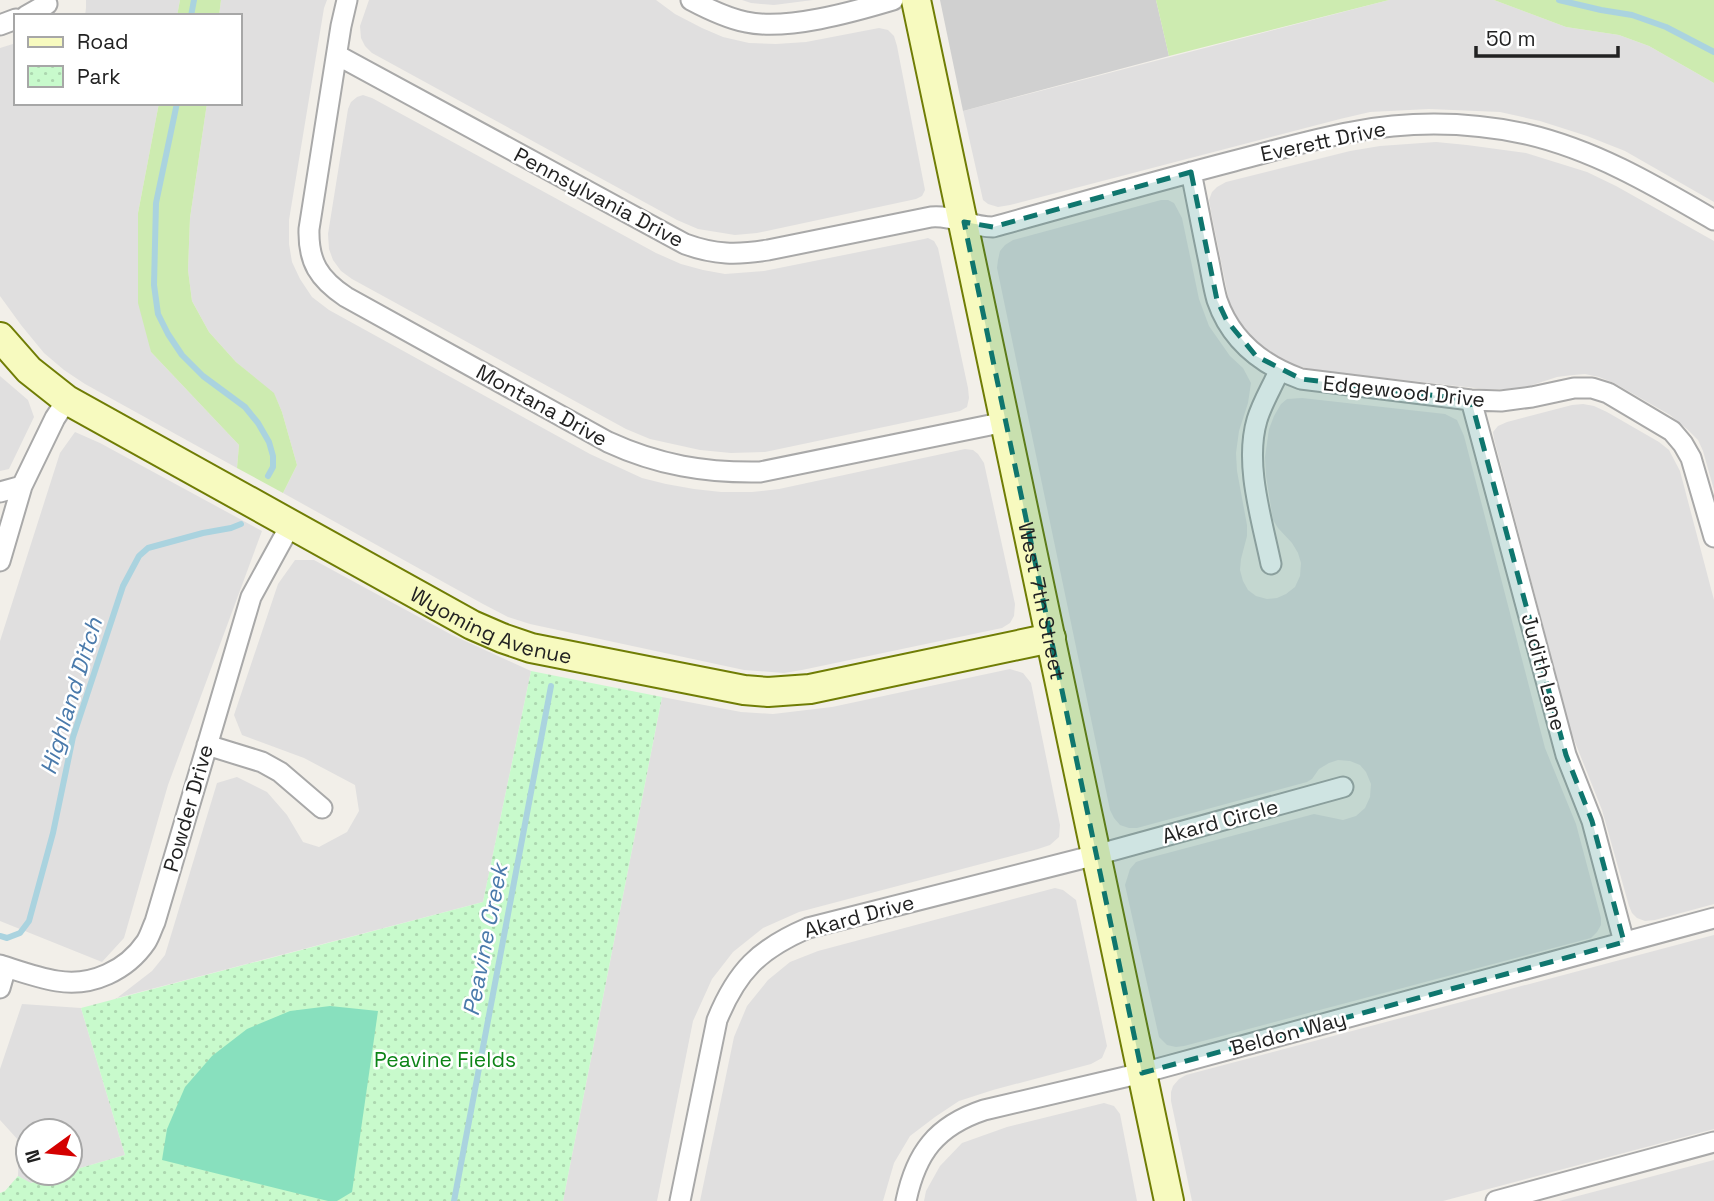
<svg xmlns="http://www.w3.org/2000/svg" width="1714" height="1201" font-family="'Space Grotesk',sans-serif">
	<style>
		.residential { fill: #e0dfdf }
		.religious { fill: #d0d0d0 }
		.grass { fill: #cdebb0 }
		.park { fill: url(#park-dots) }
		.pitch { fill: #88e0be }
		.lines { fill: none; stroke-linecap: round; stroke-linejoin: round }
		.stream { stroke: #aad3df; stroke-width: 6 }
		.street-casing { stroke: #a9a9a9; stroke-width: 23 }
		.secondary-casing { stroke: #707d05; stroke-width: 32 }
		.street { stroke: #fff; stroke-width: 19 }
		.secondary { stroke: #f7fabf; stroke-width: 28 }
		.marked { fill: #0f766e; fill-opacity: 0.2; stroke: #0f766e; stroke-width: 5; stroke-dasharray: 14 9; stroke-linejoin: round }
		.labels { text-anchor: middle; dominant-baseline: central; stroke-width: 5; stroke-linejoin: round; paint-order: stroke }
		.street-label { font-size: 21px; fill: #222; stroke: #fff }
		.park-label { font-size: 21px; fill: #0c8416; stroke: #fff }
		.water-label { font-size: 23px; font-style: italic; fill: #4a7aab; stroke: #fff }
	</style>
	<defs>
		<pattern id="park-dots" width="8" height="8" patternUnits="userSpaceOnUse" patternTransform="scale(1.75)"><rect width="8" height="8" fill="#c8facc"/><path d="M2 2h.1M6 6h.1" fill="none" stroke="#acd6af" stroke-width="1.8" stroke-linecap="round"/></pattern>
	</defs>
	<rect width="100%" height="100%" fill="#f2efe9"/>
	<path class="residential" d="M86,0H180L177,16H85L86,8Z
		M221,0H327L324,8L289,220V244L292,262L300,279L312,297L329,310L590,454L642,478L666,484L694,489L721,492H752L779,489L965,449L973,450L978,454L984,463L1015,604L1014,616L1010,623L1002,628L802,670L784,673L744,670L530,624L508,617L483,604L283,493L297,465L282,412L274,394L236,362L209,332L192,301L188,270L190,218L207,103H240V16H219Z
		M369,0H656L675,14L702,28L723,37L749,43L776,44L806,42L879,28L888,30L894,36L897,46L925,190L922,196L916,199L757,233L735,235L698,229L677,220L372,53L365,46L361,38L360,26Z
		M742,0H813L774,5L751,3Z
		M1389,0H1494L1566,27L1619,35L1649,46L1714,83V202L1625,151L1587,136L1540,121L1500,112L1429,109L1370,112L1340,119L1010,205L998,207L988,204L983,200L963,111Z
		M16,43V103H159L138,213L151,352L239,445L237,468L85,384L64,370L44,353L21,325L0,296V48Z
		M363,95L372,98L656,253L681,264L703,270L725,274L764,271L924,239L928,238L934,241L938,248L968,388L969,398L967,407L960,411L765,452L731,453L700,450L650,439L626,429L352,279L341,271L333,260L329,249L328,234L348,109L351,102L357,97Z
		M1436,142L1467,145L1526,153L1587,172L1616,186L1714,241V490L1703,451L1698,440L1687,429L1670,415L1614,383L1599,377L1585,374L1573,375L1557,377L1523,388L1506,389H1484L1350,374L1310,369L1291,364L1274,355L1259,345L1246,330L1235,315L1229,301L1211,212L1209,200L1212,192L1217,187L1226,182L1350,151L1380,146Z
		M1161,200H1168L1174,203L1182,218L1199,299L1209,326L1230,356L1243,368L1251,383L1248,403L1239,431L1236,453L1237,471L1247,525V536L1241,559L1240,570L1243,581L1248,590L1256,596L1267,599L1277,598L1286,594L1295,587L1300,576L1301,563L1298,553L1292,543L1278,528L1273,520L1266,476L1265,457L1269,429L1274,416L1281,404L1287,399L1302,398L1445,414L1457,420L1464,436L1545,748L1576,824L1601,918V925L1597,932L1591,938L1184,1046L1176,1047L1167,1045L1159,1037L1125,885L1130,869L1136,862L1145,859L1314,814L1343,820L1356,816L1365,808L1370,797L1371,784L1366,772L1360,765L1350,761L1338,760L1329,763L1319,769L1312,779L1307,782L1137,828H1129L1120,825L1114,818L1110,810L997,268L998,260L1000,251L1005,245L1013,240Z
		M0,376L28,400L34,417L9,469L0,471Z
		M1583,404L1594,406L1607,412L1659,442L1669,450L1680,471L1714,600V904L1655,920L1645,921L1637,918L1632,913L1629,906L1602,810L1571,732L1494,439L1493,432L1498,426L1507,422L1572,405Z
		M75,432L100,443L262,531L168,785L124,938L102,962L0,921V641L60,453Z
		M295,560H314L452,635L531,671L483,902L117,998L152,971L165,955L217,783L237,777L267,792L287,815L303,842L319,847L347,832L359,811L355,785L304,758L242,735L234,715L278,584Z
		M1010,669L1023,673L1031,683L1060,825L1059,837L1050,845L1038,849L799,912L763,928L733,952L712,979L693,1021L657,1201H563L662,697L741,712L773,714L832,707Z
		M1055,888L1063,890L1076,900L1107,1046L1102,1058L1091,1064L993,1090L959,1101L935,1117L910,1136L894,1163L883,1201H700L734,1037L747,1006L768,980L790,962L818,951Z
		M1714,935V1129L1443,1201H1192L1171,1101V1092L1173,1086L1179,1079L1186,1075Z
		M22,1004L81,1008L125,1155L70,1171V1131H28V1173H65L30,1183L18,1176L19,1141L0,1120V1069Z
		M1104,1103L1114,1106L1120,1114L1137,1201H924L926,1191L940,1166L962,1143L1007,1127Z
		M1714,1160V1201H1559Z"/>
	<path class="religious" d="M940,0H1156L1169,56L963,111Z"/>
	<path class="grass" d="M180,0H221L219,16H177Z
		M1156,0H1389L1169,56Z
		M1494,0H1714V83L1649,46L1619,35L1566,27Z
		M159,103H207L190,218L188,270L192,301L209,332L236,362L274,393L282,412L297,465L283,493L237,468L239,445L151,352L138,303V213Z"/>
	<path class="park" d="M531,671L662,697L563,1201H0V1193L5,1191L18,1176L31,1183L65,1173H70V1171L125,1155L81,1008L483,902Z"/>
	<path class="pitch" d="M330,1006L378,1011L352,1192L337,1201H328L162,1160L167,1129L185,1087L212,1056L247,1029L290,1011Z"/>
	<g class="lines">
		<path class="stream" d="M1559,0L1601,10L1632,15L1666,27L1714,52
			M191,16L194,0
			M177,103L156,203L154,285L158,314L168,334L182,355L203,376L245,407L258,423L269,442L273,456V467L268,476
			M0,936L7,938L20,933L29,921L53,833L73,737L123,586L139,556L148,548L203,533L231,528L241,524
			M454,1201L551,686"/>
		<defs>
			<path id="street" d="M347,0L341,26L309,229C308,262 319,279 346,297L608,442C658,465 705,473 760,472L1005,422
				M691,0C708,9 726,18 746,22C786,31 853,12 893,0
				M26,16L47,4
				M0,25L16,19
				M337,55L685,244C715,255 737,255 768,250L931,217C954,215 970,227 993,227C1073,205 1153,182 1234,161C1273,151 1313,139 1352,132C1409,121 1470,122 1526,134C1595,150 1654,185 1714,220
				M1191,172C1197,201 1202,229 1208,257C1211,271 1213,286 1217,300C1231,341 1262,365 1301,379L1471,400L1501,401L1532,397L1574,388H1592L1608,393L1672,431L1683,444L1691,458L1714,537
				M1471,400L1566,755L1592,821L1624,942
				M0,492L22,486
				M0,561L22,486L55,418L67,400
				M1271,564C1262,520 1244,464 1257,420C1262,403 1272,387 1279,371
				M207,745L262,762L280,772L322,808
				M0,965C19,971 38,978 57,981C92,987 127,970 146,942C150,936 152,928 155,922L251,597L291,524
				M0,988L6,967
				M680,1201L717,1020C737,971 759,949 808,928L1096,855L1343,787
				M906,1201C916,1153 936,1126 984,1110L1142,1073L1714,918
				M1496,1201L1714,1142"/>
			<g id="secondary">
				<path id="s1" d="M916,0L1169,1201"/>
				<path id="s2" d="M0,337L29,370L67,400L472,625L502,638L531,648L744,690L768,692L810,689L1051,638"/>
			</g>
		</defs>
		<use href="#street" class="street-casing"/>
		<use href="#secondary" class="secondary-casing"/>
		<use href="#street" class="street"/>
		<use href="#secondary" class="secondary"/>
	</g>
	<path class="marked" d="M1191,172L1217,300L1227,321L1256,356L1301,379L1471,400L1566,755L1592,821L1624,942L1142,1073L964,222L993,227Z"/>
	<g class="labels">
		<g class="street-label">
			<text transform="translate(1323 141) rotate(-12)">Everett Drive</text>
			<text transform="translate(599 197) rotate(28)">Pennsylvania Drive</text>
			<text transform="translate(1404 391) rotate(6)">Edgewood Drive</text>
			<text transform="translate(542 405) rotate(29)">Montana Drive</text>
			<text stroke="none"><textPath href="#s1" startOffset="614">West 7th Street</textPath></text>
			<text stroke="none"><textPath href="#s2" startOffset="574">Wyoming Avenue</textPath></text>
			<text transform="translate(1544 672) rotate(75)">Judith Lane</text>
			<text transform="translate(188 808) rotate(-74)">Powder Drive</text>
			<text transform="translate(1220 821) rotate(-15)">Akard Circle</text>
			<text transform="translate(859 916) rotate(-15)">Akard Drive</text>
			<text transform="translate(1288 1033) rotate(-15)">Beldon Way</text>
		</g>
		<g class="park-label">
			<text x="445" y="1059">Peavine Fields</text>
		</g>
		<g class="water-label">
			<text transform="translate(71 696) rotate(-73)">Highland Ditch</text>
			<text transform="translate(485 940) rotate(-79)">Peavine Creek</text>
		</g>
	</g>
	<rect x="14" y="14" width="228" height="91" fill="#ffffff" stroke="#a7a7a7" stroke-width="2"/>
	<rect x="28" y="37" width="35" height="10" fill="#f7fabf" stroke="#a7a7a7" stroke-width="2"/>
	<text x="77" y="49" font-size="21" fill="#222222">Road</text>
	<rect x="28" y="66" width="35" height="21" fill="url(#park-dots)" stroke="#a7a7a7" stroke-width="2"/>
	<text x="77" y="84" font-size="21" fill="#222222">Park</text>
	<g transform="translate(49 1152) rotate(255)"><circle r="33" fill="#ffffff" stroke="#a7a7a7" stroke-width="2"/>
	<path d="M0-5L12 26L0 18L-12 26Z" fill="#d40000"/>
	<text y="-10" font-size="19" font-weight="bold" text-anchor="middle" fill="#222222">N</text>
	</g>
	<path d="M1476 46v10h142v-10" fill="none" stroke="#222222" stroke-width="3.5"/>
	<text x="1486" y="46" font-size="21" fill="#222222" stroke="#ffffff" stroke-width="5" paint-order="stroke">50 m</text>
</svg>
